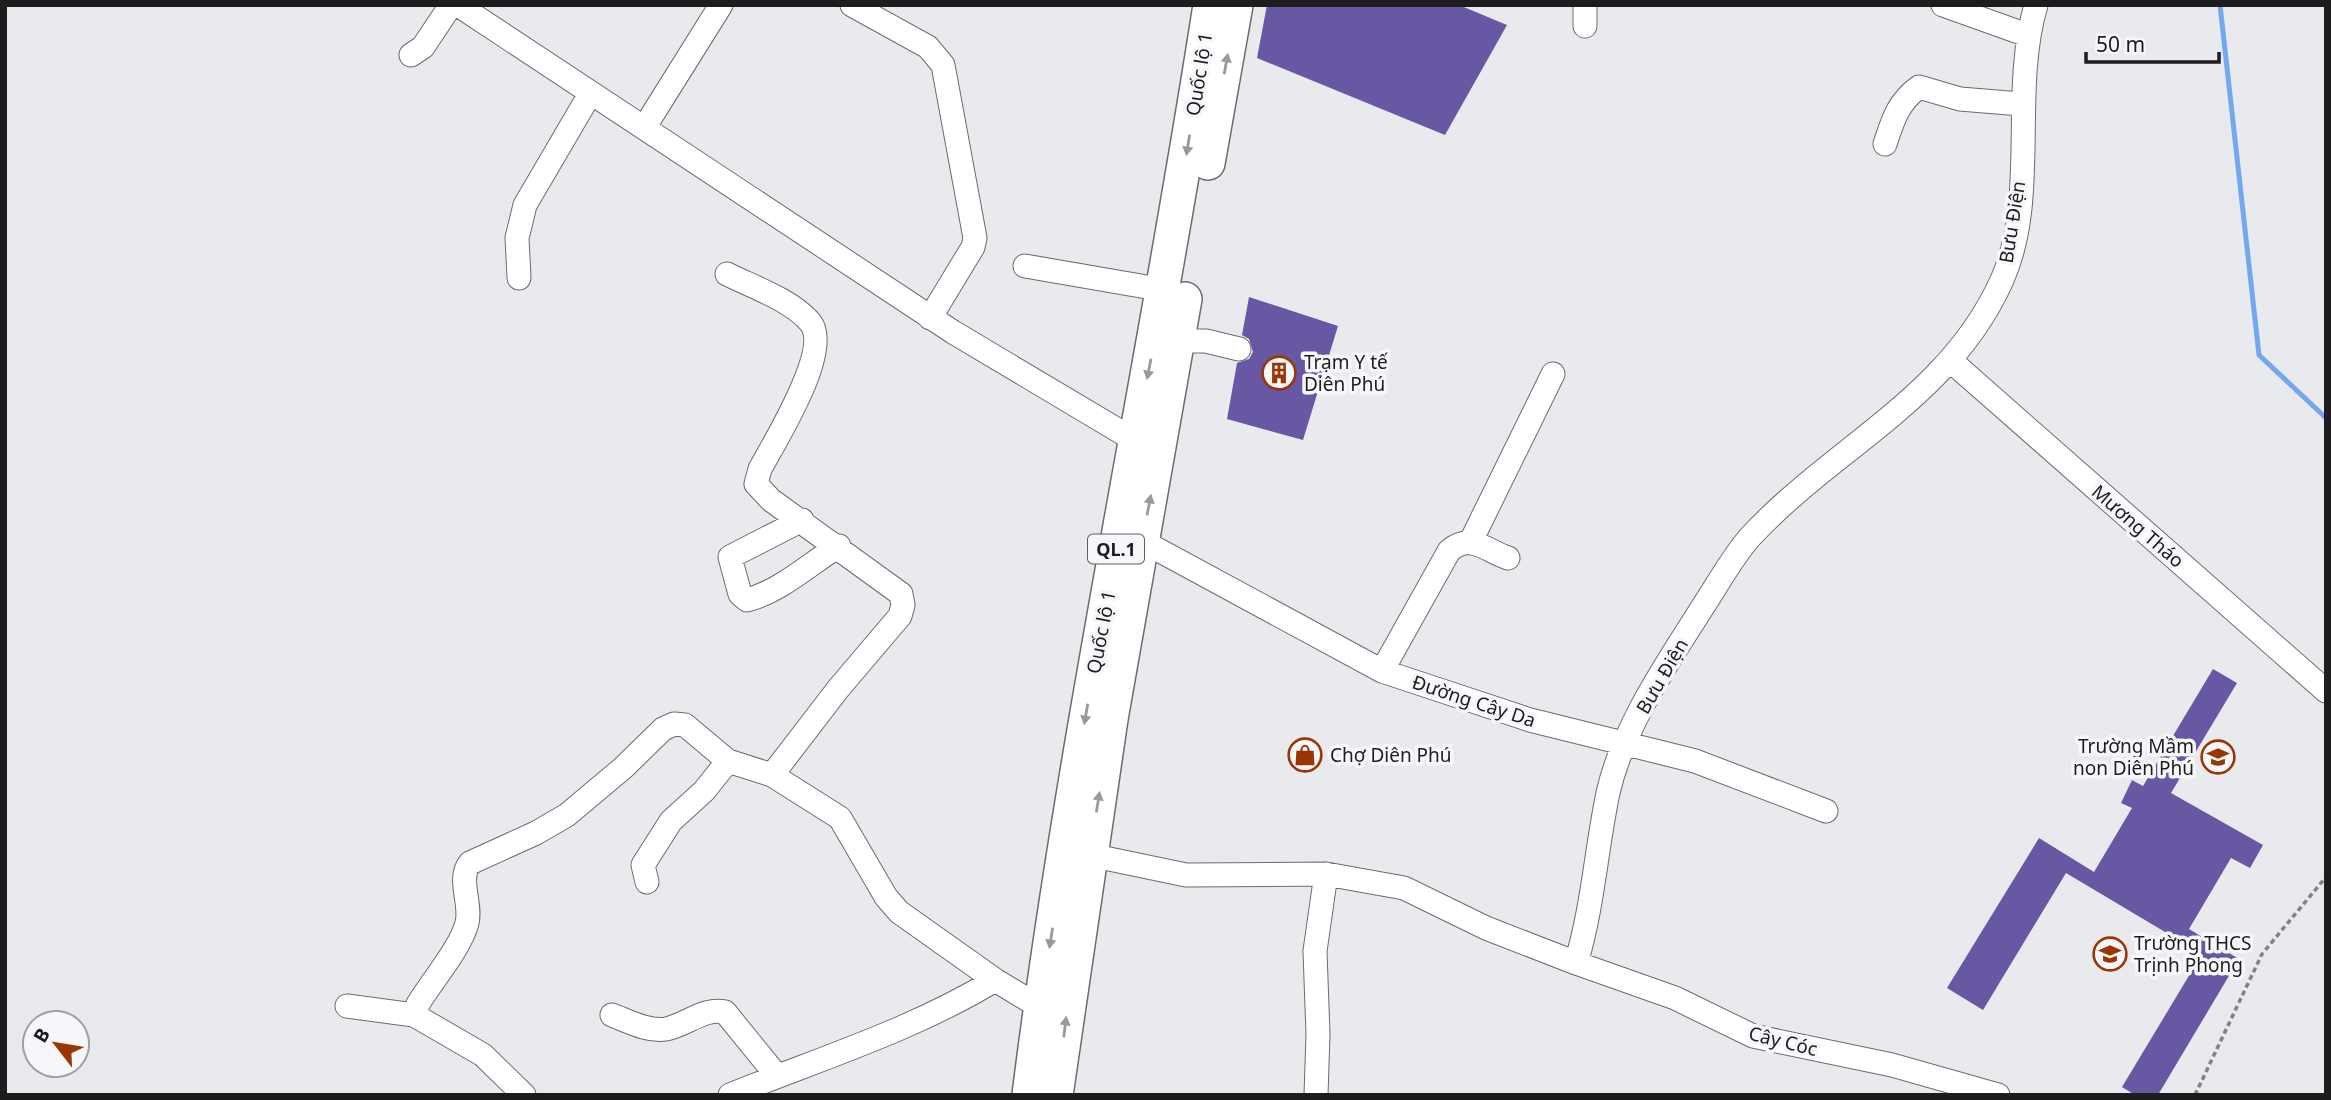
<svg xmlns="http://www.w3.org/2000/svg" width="2331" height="1100" font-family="'Noto Sans',sans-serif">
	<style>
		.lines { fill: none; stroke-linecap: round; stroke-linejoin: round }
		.stream { stroke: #75a7ed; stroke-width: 5 }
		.building { fill: #6858a3 }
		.minor-casing { stroke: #6b6c6e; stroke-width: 25 }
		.highway-casing { stroke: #6b6c6e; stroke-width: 36 }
		.path { stroke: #828284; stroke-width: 3.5; stroke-dasharray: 5 3.5; stroke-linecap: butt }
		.minor { stroke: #fff; stroke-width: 23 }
		.highway { stroke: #fff; stroke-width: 33 }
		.oneway { fill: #99999a }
		.labels { text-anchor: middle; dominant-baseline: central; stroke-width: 7; stroke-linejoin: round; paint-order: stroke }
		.shield { fill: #f6f7fa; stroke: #5e5e60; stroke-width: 2 }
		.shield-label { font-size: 18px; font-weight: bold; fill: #1d1d1e }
		.street-label { font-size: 19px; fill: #1d1d1e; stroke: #f6f7fa }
		.poi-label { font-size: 19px; fill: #1d1d1e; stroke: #f6f7fa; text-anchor: start }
	</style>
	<rect width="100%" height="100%" fill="#e9eaed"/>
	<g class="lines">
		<path class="stream" d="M2220,5L2259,355L2326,418"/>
	</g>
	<path class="building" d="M1267,5H1459L1507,25L1445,135L1257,58Z
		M1249,297L1338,326L1303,440L1227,419L1237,363L1249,359L1253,352L1249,339L1242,335Z
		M2213,669L2237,683L2171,793L2263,845L2250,868L2231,858L2189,929L2239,959L2158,1095H2135L2122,1087L2202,954L2066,873L1983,1010L1947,988L2039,838L2094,872L2132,808L2121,803L2132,780L2143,786Z"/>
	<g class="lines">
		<defs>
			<path id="minor" d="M458,5L953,332L1136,441
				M852,5L928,47L943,65L975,238L973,247L930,318
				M1943,5L2027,35
				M1585,26V5
				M411,55L423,47L451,5
				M644,128L721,5
				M1885,144C1893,120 1898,102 1919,87L1960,99L2021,104
				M1025,266L1164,290
				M727,274C753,287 791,300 810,322C833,349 775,441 760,469L756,484L771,500L901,594L903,605L900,616L838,689L772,775
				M519,278L517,238L525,205L590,94
				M1178,341H1206L1239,349
				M1951,361L2326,691
				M802,520L730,557L740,594L747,600C781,591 809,564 839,546
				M1142,541L1382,671L1530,720L1695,761L1826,811
				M1471,541L1553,374
				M1382,671L1449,551C1471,532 1486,551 1508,558
				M1090,855L1186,875L1326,874L1404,888L1486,928L1576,963C1593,907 1596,850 1608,793C1623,726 1668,662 1704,605C1719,582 1733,556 1751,536C1835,446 1949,398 2002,280C2039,197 2010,93 2036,5
				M647,882L643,865L671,821L704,791L728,761
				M1576,963L1675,998L1753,1036L1892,1065L1998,1095
				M347,1006L414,1015L483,1055L524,1095
				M414,1015L418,1004C432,981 461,947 467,923C472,904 457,879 470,863L536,833L567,815L623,768L663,729L674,724L685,725L728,761L772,775L840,818L886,897L899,912L995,980
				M612,1015C628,1021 648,1032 666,1029C686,1025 705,1007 725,1012L777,1076
				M730,1095C819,1059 913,1030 995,980L1040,1007
				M1316,1095L1318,1034L1315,951L1326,874"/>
			<path id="highway" d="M1208,163L1236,5
				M1029,1095C1075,729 1154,369 1210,5
				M1056,1095L1111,719L1185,299"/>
		</defs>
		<use href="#minor" class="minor-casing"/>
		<use href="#highway" class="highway-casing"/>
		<path class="path" d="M2195,1095L2262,954L2326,877"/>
		<use href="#minor" class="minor"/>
		<use href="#highway" class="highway"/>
	</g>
	<defs><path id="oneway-solid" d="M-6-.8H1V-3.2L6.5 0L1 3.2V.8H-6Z" transform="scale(1.75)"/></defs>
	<g class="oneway">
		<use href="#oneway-solid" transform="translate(1226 64) rotate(-80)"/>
		<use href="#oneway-solid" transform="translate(1188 145) rotate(99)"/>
		<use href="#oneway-solid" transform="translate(1149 369) rotate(101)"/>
		<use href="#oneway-solid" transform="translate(1149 505) rotate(-79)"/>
		<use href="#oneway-solid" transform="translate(1086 714) rotate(100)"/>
		<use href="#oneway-solid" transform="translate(1098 802) rotate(-81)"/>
		<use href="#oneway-solid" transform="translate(1051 938) rotate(99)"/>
		<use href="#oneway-solid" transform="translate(1065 1027) rotate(-83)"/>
	</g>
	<defs>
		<symbol id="building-ring" viewBox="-11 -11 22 22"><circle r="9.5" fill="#f6f7fa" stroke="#9a3504" stroke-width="1.5"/><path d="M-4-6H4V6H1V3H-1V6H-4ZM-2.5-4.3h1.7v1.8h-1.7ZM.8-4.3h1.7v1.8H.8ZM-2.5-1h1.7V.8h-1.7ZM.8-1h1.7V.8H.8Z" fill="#9a3504"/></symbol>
		<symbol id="shop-ring" viewBox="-11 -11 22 22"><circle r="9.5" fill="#f6f7fa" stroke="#9a3504" stroke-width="1.5"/><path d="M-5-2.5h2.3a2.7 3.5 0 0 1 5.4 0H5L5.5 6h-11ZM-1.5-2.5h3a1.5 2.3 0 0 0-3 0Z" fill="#9a3504"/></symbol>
		<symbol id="school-ring" viewBox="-11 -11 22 22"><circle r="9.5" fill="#f6f7fa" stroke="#9a3504" stroke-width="1.5"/><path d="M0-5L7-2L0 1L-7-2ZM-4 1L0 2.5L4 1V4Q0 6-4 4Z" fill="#9a3504"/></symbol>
	</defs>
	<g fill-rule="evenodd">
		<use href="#building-ring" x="1260" y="354" width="38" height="38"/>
		<use href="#shop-ring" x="1286" y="736" width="38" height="38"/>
		<use href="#school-ring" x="2199" y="738" width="38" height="38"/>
		<use href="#school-ring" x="2091" y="935" width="38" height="38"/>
	</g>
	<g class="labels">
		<rect class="shield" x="1088" y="534.5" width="56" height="29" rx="5"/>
		<g class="shield-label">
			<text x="1116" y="549">QL.1</text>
		</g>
		<g class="street-label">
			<text transform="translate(1199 74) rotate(-81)">Quốc lộ 1</text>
			<text transform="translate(2012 222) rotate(-81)">Bưu Điện</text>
			<text transform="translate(2138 526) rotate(41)">Mương Tháo</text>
			<text transform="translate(1101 632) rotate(-79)">Quốc lộ 1</text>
			<text transform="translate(1662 676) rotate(-60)">Bưu Điện</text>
			<text transform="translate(1474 701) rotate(18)">Đường Cây Da</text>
			<text transform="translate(1783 1041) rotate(14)">Cây Cóc</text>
		</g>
		<g class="poi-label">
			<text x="1304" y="362">Trạm Y tế<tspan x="1304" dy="22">Diên Phú</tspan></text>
			<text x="2194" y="746" text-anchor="end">Trường Mầm<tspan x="2194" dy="22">non Diên Phú</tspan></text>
			<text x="1330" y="755">Chợ Diên Phú</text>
			<text x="2134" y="943">Trường THCS<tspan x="2134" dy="22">Trịnh Phong</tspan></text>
		</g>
	</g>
	<rect width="2331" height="1100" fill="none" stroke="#1d1d1e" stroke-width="14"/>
	<g transform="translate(56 1044) rotate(301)"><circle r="33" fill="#f6f7fa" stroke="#9fa0a2" stroke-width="2"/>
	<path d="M0-5L12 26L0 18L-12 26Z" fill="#9a3504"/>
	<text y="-10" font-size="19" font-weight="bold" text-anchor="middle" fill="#1d1d1e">B</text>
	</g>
	<path d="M2086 52v10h133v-10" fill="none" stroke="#1d1d1e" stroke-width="3.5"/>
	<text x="2096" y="52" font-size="21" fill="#1d1d1e" stroke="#f6f7fa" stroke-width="5" paint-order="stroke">50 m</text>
</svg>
